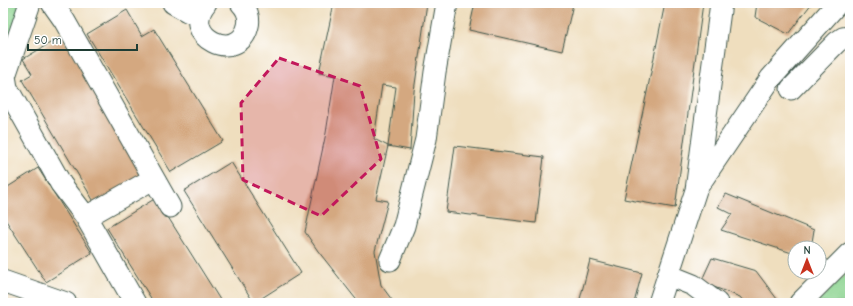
<svg xmlns="http://www.w3.org/2000/svg" width="853" height="306" font-family="'Comic Neue',sans-serif">
	<style>
		.green { fill: #8ad38e; stroke: #548861 }
		.building { fill: #d4a880; fill-rule: evenodd }
		.lines { fill: none; stroke-linecap: round; stroke-linejoin: round }
		.minor-casing { stroke: #3e5549; stroke-width: 23 }
		.minor { stroke: #fff; stroke-width: 21 }
		.marked { fill: #c2185b; fill-opacity: 0.2; stroke: #c2185b; stroke-width: 3; stroke-dasharray: 8 5; stroke-linejoin: round }
	</style>
	<rect width="100%" height="100%" fill="#fff"/>
	<filter id="ink" filterUnits="userSpaceOnUse"><feTurbulence type="fractalNoise" baseFrequency=".025" numOctaves="2"/><feDisplacementMap in="SourceGraphic" scale="8" xChannelSelector="R" yChannelSelector="G"/><feConvolveMatrix kernelMatrix="1 2 1 2 8 2 1 2 1" color-interpolation-filters="sRGB"/></filter>
	<filter id="wash" filterUnits="userSpaceOnUse"><feTurbulence type="fractalNoise" baseFrequency=".012" numOctaves="4" result="noise"/><feDisplacementMap in="SourceGraphic" scale="16" xChannelSelector="R" yChannelSelector="G"/><feGaussianBlur stdDeviation="0.9" result="paint"/><feColorMatrix in="noise" values="0 0 0 0 0 0 0 0 0 0 0 0 0 0 0 0 0 1.4 0 .05"/><feComposite in="paint" operator="in"/></filter>
	<g filter="url(#wash)">
		<rect width="100%" height="100%" fill="#efdebe"/>
		<path class="green" d="M3,3H27L3,79Z
			M850,269V303H817Z"/>
		<g id="blocks">
			<path class="building" d="M334,3H427L414,91L410,150L388,146L376,199L388,201L375,251L381,285L392,300L389,303H359L318,251L305,232L326,133L335,76L319,73ZM382,85L396,87L388,146L374,139Z
				M475,3L573,4L562,51L469,30Z
				M665,3H703L675,208L624,199L647,92Z
				M757,3H812L788,34L755,17Z
				M127,10L142,36L154,29L223,141L171,172L87,34Z
				M62,36L146,175L96,205L22,80L32,74L23,59Z
				M455,146L544,157L536,223L446,212Z
				M231,162L301,273L254,303L184,191Z
				M38,168L92,253L46,282L3,216V190Z
				M726,194L814,230L811,248H795V254L721,230L732,214L718,207Z
				M156,198L222,303H154L107,228Z
				M712,258L756,271L780,303H745L740,297L701,282Z
				M590,260L642,273L634,303H579Z"/>
		</g>
	</g>
	<g filter="url(#ink)">
		<use href="#blocks" fill-opacity="0" stroke="#3e5549" stroke-width="1"/>
		<g class="lines">
			<defs>
				<path id="minor" d="M30,3L5,76L7,88L61,184L86,217L135,303
					M52,3L64,20L170,207
					M173,3L187,11L199,16
					M206,3C178,37 239,65 248,26C250,18 247,9 241,3
					M791,89L837,42L843,38L850,37
					M698,186L771,78L838,3
					M86,217L153,179
					M390,260L404,226L426,139L435,72L447,3
					M668,275L693,285L717,303
					M3,281L66,303
					M659,303L696,190L721,3
					M800,303L850,253"/>
			</defs>
			<use href="#minor" class="minor-casing"/>
			<use href="#minor" class="minor"/>
		</g>
	</g>
	<path class="marked" d="M279,58L360,86L381,159L321,216L243,180L241,103Z"/>
	<rect width="853" height="306" fill="none" stroke="#fff" stroke-width="16"/>
	<g transform="translate(807 260)"><circle r="19" fill="#ffffff" stroke="#a5b1ae"/>
	<path d="M0-3L7 15L0 10L-7 15Z" fill="#c8321e"/>
	<text y="-6" font-size="11" font-weight="bold" text-anchor="middle" fill="#1f3d34">N</text>
	</g>
	<path d="M28 44v6h109v-6" fill="none" stroke="#1f3d34" stroke-width="2"/>
	<text x="34" y="44" font-size="12" fill="#1f3d34" stroke="#ffffff" stroke-width="3" paint-order="stroke">50 m</text>
</svg>
